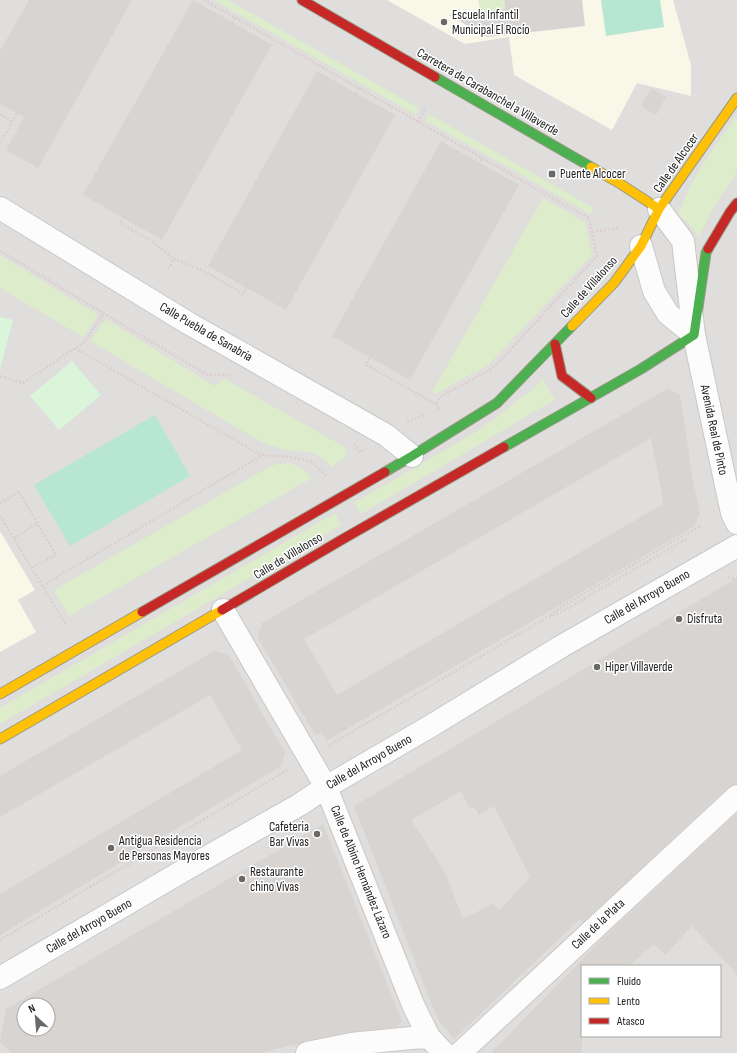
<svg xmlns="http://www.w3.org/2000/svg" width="737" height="1053" font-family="'Sofia Sans Condensed',sans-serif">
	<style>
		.residential { fill: #dfdedc; fill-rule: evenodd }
		.education { fill: #f8f7e8 }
		.grass { fill: #ddeccb }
		.park { fill: #daf5da }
		.pitch { fill: #b7e6d2 }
		.parking { fill: #e0dfde }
		.building { fill: #d7d4d2; fill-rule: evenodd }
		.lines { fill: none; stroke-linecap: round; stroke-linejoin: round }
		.street-casing { stroke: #c9c8c7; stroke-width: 24 }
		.fast-casing { stroke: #999a82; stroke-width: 11 }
		.slow-casing { stroke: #999a82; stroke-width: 11 }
		.jam-casing { stroke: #999a82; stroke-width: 11 }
		.path { stroke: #dccecd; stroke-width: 2.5; stroke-dasharray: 2 2; stroke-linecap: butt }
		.street { stroke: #fdfcfc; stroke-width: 22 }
		.fast { stroke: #4caf50; stroke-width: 9 }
		.slow { stroke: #ffc107; stroke-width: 9 }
		.jam { stroke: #c62828; stroke-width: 9 }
		.poi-dot { fill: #6a6968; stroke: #fff; stroke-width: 1.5 }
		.labels { text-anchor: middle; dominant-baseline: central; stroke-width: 3; stroke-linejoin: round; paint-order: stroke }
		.poi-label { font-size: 13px; fill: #222; stroke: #fff; text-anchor: start }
		.street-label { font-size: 13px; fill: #222; stroke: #fff }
	</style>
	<rect width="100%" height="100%" fill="#f0eeeb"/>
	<path class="residential" d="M0,0H737V1053H0ZM582,966H720V1036H582ZM24,1005H48V1029H24Z"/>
	<path class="education" d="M387,0H673L691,65V96L637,83L612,130L514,75L509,37L465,44Z
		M0,531L35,590L18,600L36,632L0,652Z"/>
	<path class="grass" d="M214,0H228L419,108L416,115Z
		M478,0H504L505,9L487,11L481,15Z
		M429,114L594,208L590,214L425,120Z
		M737,115V172L712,210L699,237L688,223L678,214L690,186L708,156Z
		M543,198L585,222L592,255L493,360L488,365L435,394L432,392Z
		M0,255L98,315L83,337L0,288Z
		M106,319L214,386L225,379L346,448L345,458L331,467C325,459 318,453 308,452C303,451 299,452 295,451C283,450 272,446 261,442L90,341Z
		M543,378L550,393L556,399L361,514L354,503L481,429L534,388Z
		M288,463C300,466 304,469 312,478L69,616L54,590L269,467L278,464Z
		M335,513L341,525L0,724V708Z"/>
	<path class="park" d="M0,317L13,320L0,369Z
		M72,361L101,395L59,430L30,396Z"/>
	<path class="pitch" d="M601,0H660L664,27L606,36Z
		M155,415L190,476L70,546L34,485Z"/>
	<path class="parking" d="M680,0H732L737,3V34L703,82Z
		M0,227L136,310L127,324L0,247Z
		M334,369L357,382L354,387L361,391L364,386L391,402L383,415L326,383Z
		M637,382L640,388L377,542L374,536Z
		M628,455L657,504L342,687L313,638Z
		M317,489L321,495L0,680V672Z
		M355,547L359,553L252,615L249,609Z
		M665,554L687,561L567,631L558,617Z
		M701,581L705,587L545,681L541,675Z
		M540,626L549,641L392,735L383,719Z
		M209,631L212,637L0,761V753Z
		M239,649L293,742L287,745L233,652Z
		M200,703L229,752L0,886V819Z
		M367,730L376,746L355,758L338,746Z
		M417,746L421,752L364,786L361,780Z
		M261,792L275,803L196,850L187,835Z
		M299,818L302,824L0,999V991Z
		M165,847L174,862L24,951L15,936Z"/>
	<path class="building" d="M29,0H132L38,168L6,150L24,117L0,104V51Z
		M193,0L272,45L162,240L83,195Z
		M504,0H582L585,26L487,37L449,15L505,9Z
		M317,71L395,115L286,310L208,266Z
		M652,88L666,97L656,115L641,106Z
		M441,141L519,185L410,380L332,336Z
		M667,389L680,395L693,481L700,513L694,526L620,570L326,741L322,732L315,735L258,638L262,623ZM651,438L661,487L663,504L337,695L304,639Z
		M737,578V784H734L728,787L583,922L580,919L454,1039L439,1021L430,1000L354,806ZM461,791L470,809L474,807L479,815L494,806L530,877L499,911L494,903L463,919L445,872L411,820Z
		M214,651L229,655L285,753L281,766L0,935V894L242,750L210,695L0,817V776Z
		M737,813V974L692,926L665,955L654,944L629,966H582V1053H491L601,940Z
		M323,824L402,1021L397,1027L348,1032L304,1041L298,1044L259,1053H11L0,1042L6,1009ZM24,1005H48V1029H24Z"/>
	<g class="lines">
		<defs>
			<path id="street" d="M0,208L188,323L386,435L412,456
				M659,209L683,241L694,335L732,513L737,523
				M641,246L654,291L668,314L694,335
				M223,610L326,787L414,1007L429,1037L444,1053
				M0,978L193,865L299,805L326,787L429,727L562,646L737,546
				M307,1053L351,1044L411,1038L429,1037
				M460,1053L737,796"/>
			<path id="fast" d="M435,77L591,167
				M504,447L641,369L694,335L706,253L708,249
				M385,472L412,456L497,403L572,326"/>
			<path id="slow" d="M591,167L619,183L659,209
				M572,326L614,283L641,246L659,209L737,98
				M0,694L142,612
				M0,739L222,610"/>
			<path id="jam" d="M302,0L435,77
				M708,249L730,212L737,203
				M555,344L562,376L591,398
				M222,610L343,539L504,447
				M142,612L385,472"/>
		</defs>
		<use href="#street" class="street-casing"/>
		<use href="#fast" class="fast-casing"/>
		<use href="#slow" class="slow-casing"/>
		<use href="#jam" class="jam-casing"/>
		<path class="path" d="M204,0L556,200L589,218L597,256L497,364L491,369L440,397L436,404
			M235,18L120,223L150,240L174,259L206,272L243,294L359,88
			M0,114L12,121
			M418,122L426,107
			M0,143L80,0
			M592,232L618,228
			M0,251L138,334L208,375H231
			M168,269L174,259
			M75,348L261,455L291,457L312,462L327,477
			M0,376L23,383L84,342L104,314
			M439,409L436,404L366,365L482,159
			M407,422L425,415
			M354,444L360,452L366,449
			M0,503L19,492L56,555L31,568
			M0,516L67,626
			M14,538L38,523
			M728,577L737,580
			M42,586L261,456
			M550,615L563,606L675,540L701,526
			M328,746L546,618L565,610L686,539
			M0,940L279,775L288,769V768"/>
		<use href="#street" class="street"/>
		<use href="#fast" class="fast"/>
		<use href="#slow" class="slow"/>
		<use href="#jam" class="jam"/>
	</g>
	<g class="poi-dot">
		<circle cx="444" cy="22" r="4"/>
		<rect x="548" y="170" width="8" height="8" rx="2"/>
		<circle cx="679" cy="619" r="4"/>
		<circle cx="597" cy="667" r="4"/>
		<circle cx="317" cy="834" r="4"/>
		<circle cx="111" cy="848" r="4"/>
		<circle cx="242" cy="879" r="4"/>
	</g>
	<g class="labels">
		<g class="poi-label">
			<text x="452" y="15">Escuela Infantil<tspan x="452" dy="15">Municipal El Rocío</tspan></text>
			<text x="560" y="174">Puente Alcocer</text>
			<text x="687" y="619">Disfruta</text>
			<text x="605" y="667">Hiper Villaverde</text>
			<text x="309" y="827" text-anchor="end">Cafeteria<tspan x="309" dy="15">Bar Vivas</tspan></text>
			<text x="119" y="841">Antigua Residencia<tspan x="119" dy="15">de Personas Mayores</tspan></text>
			<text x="250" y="872">Restaurante<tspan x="250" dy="15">chino Vivas</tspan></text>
		</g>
		<g class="street-label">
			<text transform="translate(488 92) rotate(30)">Carretera de Carabanchel a Villaverde</text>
			<text transform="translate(676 163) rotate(-55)">Calle de Alcocer</text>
			<text transform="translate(589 287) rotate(-48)">Calle de Villalonso</text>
			<text transform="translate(206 332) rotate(30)">Calle Puebla de Sanabria</text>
			<text transform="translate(714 430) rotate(78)">Avenida Real de Pinto</text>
			<text transform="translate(288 556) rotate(-31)">Calle de Villalonso</text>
			<text transform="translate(647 597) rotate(-30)">Calle del Arroyo Bueno</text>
			<text transform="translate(369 762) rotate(-30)">Calle del Arroyo Bueno</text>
			<text transform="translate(361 872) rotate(68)">Calle de Albino Hernández Lázaro</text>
			<text transform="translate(598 924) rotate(-43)">Calle de la Plata</text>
			<text transform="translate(89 926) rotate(-30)">Calle del Arroyo Bueno</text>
		</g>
	</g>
	<rect x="581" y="965" width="140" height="72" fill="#ffffff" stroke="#a7a7a7"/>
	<rect x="589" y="978" width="20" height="6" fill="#4caf50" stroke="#a7a7a7"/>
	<text x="617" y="985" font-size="12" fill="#222222">Fluido</text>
	<rect x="589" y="998" width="20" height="6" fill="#ffc107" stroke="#a7a7a7"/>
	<text x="617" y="1005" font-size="12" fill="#222222">Lento</text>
	<rect x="589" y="1018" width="20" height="6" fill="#c62828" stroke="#a7a7a7"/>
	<text x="617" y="1025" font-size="12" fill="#222222">Atasco</text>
	<g transform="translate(36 1017) rotate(334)"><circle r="19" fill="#ffffff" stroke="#a7a7a7"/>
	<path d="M0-3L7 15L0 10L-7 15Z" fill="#6a6968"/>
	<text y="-6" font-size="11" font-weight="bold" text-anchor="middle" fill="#222222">N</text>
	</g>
</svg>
